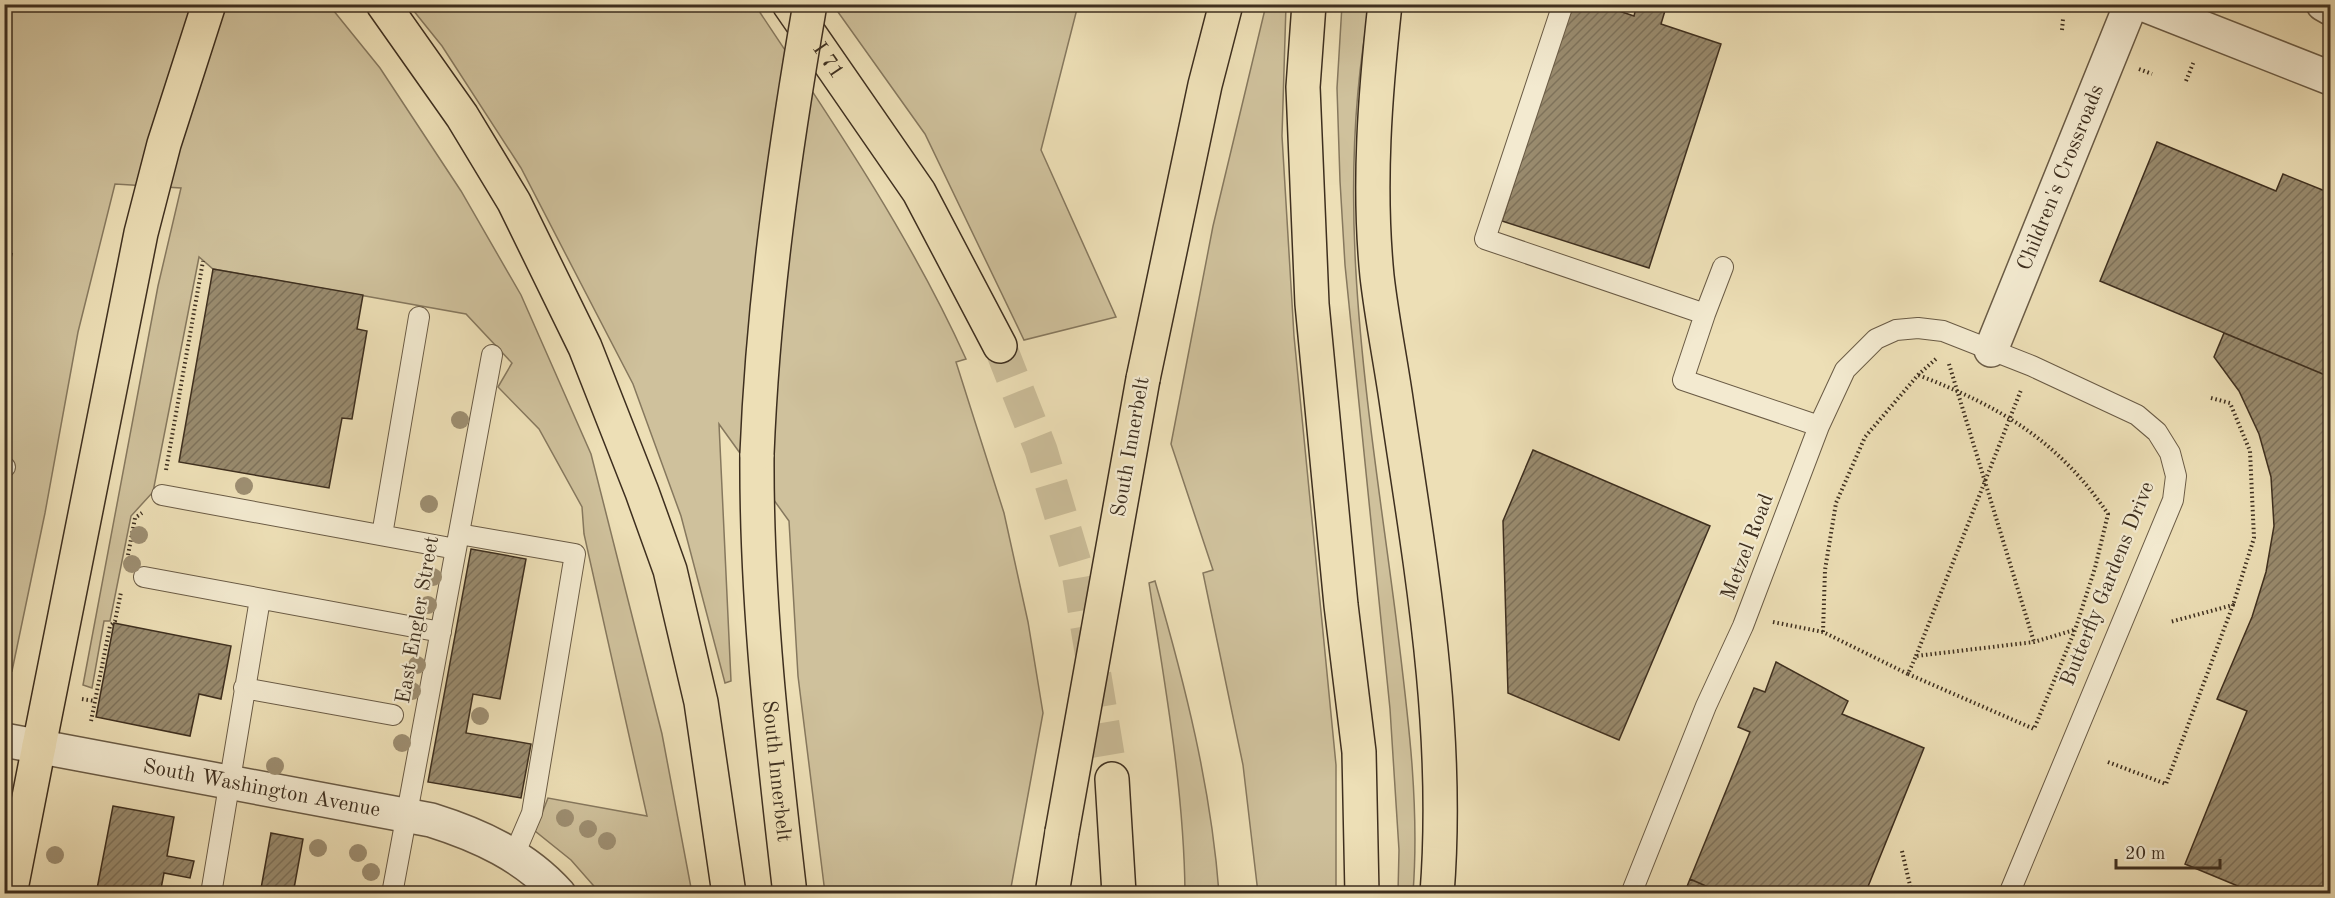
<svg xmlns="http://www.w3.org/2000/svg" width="2335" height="898" font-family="'Old Standard TT',serif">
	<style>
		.grass { fill: #cfc19c; stroke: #86785e; stroke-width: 1.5 }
		.building { fill: url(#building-hatch); stroke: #3e2f1f; stroke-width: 1.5 }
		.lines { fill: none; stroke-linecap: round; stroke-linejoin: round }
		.motorway-tunnel { stroke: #cabc98; stroke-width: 33; stroke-dasharray: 33 16; stroke-linecap: butt }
		.service-casing { stroke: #6a5b45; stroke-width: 22 }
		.minor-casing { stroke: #6a5b45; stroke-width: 36 }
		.tertiary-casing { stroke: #6a5b45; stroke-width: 36 }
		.primary-casing { stroke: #3e2f1f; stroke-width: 36 }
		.motorway-casing { stroke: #3e2f1f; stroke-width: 36 }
		.path { stroke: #3e2f1f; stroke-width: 4; stroke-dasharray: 1.5 3; stroke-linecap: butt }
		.service { stroke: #f3ead0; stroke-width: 20 }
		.minor { stroke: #f3ead0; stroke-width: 33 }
		.tertiary { stroke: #f3ead0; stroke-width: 33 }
		.primary { stroke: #eddfb6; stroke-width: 33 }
		.motorway { stroke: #eddfb6; stroke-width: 33 }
		.motorway-bridge-casing { stroke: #3e2f1f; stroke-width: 36; stroke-linecap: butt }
		.motorway-bridge { stroke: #eddfb6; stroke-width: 33 }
		.tree { fill: #9d8e71 }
		.labels { text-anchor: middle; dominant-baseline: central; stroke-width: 4.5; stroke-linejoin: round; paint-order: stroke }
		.street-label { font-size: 21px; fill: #3e2f1f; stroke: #f3ead0 }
	</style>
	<defs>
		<pattern id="building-hatch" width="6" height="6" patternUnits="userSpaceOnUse" patternTransform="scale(1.5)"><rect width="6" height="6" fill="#998b6e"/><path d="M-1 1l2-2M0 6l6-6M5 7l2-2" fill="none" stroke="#7e725a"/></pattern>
	</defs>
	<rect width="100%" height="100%" fill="#eddfb6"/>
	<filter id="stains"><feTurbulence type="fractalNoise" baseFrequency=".00333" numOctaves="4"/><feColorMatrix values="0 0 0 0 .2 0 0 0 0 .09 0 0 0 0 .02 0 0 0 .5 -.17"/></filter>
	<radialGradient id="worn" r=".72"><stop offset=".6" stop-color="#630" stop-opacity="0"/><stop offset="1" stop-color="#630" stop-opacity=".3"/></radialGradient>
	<path class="grass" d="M5,5H329L380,68L461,191L521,295L591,454L662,734L692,893H600L571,860L535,831L548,798L647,816L584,534L582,507L539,429L498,387L512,363L466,314L213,269L199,257L153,492L131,516L110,621H104L92,688L83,685L158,286L181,188L115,184L78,332L45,513L12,671L5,669L4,286L11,255L5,257Z
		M409,5H755C831,119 909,233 966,359L956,362L1004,513L1028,622L1043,713L1010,893H825L798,676L789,521L719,424L731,681L725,683L681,516L633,384L521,168L442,46Z
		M833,5H1078L1041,150L1116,317L1024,340L925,134Z
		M1266,5H1286L1282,136L1294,336L1336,765V893H1258L1243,765L1203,573L1213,570L1171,444L1213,226Z
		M1342,5H1370C1331,208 1370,415 1396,618C1407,709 1420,801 1413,893H1398L1399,850L1390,709L1345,265L1340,181L1337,88Z
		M1155,581C1185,684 1211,787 1219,893H1185C1184,790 1165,685 1149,583Z"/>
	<path class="building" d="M1571,4H1598L1634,16L1637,4H1667L1661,24L1721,44L1649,268L1502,221Z
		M2157,142L2276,191L2283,174L2330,193L2326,211L2330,213V377L2100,281Z
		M12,254L4,286V257Z
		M213,269L363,295L357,329L367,331L352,419L342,418L329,488L179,462Z
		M2224,333L2330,377V894H2257L2185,864L2247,711L2217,699L2252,617L2266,572L2274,526L2271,477L2259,434L2239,391L2214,357Z
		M1533,450L1710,526L1619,740L1508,693L1503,521Z
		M471,549L526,559L500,699L473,694L466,733L531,744L521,798L428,782Z
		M114,623L231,646L221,699L199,694L190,736L96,717Z
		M1776,662L1848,701L1842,714L1924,748L1865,894H1724L1690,879L1750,732L1738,727L1754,688L1765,692Z
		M113,806L174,817L167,856L194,861L190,878L164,873L160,894H96Z
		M271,833L303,839L293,894H260Z
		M1690,879L1724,894H1684Z"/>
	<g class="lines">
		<path class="motorway-tunnel" d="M1000,346L1041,450L1078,573L1112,779"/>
		<defs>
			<path id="service" d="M1563,4L1485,239L1705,314L1723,267
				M1705,314L1683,380L1819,426
				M4,467H5
				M162,495L456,549
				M459,534L575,554L532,813L514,855
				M382,535L419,317
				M144,577L441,632
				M244,688L393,715
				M211,894L260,599
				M392,894L492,355
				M1631,894L1706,706L1743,626L1819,426L1845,370L1876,339L1896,330L1918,328L1943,331L2032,366L2137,415L2157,432L2170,453L2176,476L2173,500L2009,894"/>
			<g id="minor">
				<path id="s1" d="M1991,350L2131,4"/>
			</g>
			<g id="tertiary">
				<path d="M2142,4L2330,78"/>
				<path d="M2323,4L2330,8"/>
				<path id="s2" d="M4,740L431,820C479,835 525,856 559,894"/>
			</g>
			<path id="primary" d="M10,894L39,746"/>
			<g id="motorway">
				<path d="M383,4L462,116L514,202L585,347L642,492L670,570L701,702L729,894"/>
				<path id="s3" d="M789,4L919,192L1000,346"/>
				<path d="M1309,4L1303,87L1312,304L1341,605L1359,752L1362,894"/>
				<path d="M1385,4C1375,95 1368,185 1377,276C1382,320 1391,363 1397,406C1421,567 1450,730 1437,894"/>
				<path d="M1143,379L1205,85L1226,4"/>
				<path id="s4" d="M757,454C756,601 773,748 790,894"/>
				<path d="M39,746L141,233L164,144L209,4"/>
				<path d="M1112,779L1119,894"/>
				<path d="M1052,894L1062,832"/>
			</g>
		</defs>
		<use href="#service" class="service-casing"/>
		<use href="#minor" class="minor-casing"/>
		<use href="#tertiary" class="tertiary-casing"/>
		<use href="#primary" class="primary-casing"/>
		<use href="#motorway" class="motorway-casing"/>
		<path class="path" d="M2062,30L2063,19
			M2139,69L2152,74
			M2186,81L2194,61
			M1949,364L2034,642
			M2211,398L2230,403L2250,451L2254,538L2233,605
			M166,470L203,261
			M128,555L135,518L142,513
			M1773,622L1823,632L1908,674L1916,656L2034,642L2074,630
			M1823,632L1825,570L1836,503L1865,437L1918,375L1936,359
			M1916,656L2021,390
			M1908,674L2034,729L2075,630L2095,568L2108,514C2058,440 1999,406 1918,375
			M82,699L95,701
			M91,721L110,626L115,621L121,592
			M2108,762L2166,784L2233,605L2170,622
			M1902,851L1912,894"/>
		<use href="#service" class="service"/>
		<use href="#minor" class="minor"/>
		<use href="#tertiary" class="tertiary"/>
		<use href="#primary" class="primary"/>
		<use href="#motorway" class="motorway"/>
		<defs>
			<path id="motorway-bridge" d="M757,454C763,303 784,154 810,4
				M1062,832L1143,379"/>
		</defs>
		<use href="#motorway-bridge" class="motorway-bridge-casing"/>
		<use href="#motorway-bridge" class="motorway-bridge"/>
	</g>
	<g class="tree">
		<circle cx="460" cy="420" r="9"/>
		<circle cx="244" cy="486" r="9"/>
		<circle cx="429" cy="504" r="9"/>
		<circle cx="139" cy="535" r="9"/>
		<circle cx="132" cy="564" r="9"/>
		<circle cx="433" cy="577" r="9"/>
		<circle cx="428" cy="605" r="9"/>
		<circle cx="417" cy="665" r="9"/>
		<circle cx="412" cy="691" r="9"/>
		<circle cx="480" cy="716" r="9"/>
		<circle cx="402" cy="743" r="9"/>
		<circle cx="275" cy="766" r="9"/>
		<circle cx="565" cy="818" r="9"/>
		<circle cx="588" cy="829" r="9"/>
		<circle cx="607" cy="841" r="9"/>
		<circle cx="318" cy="848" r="9"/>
		<circle cx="358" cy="853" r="9"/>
		<circle cx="55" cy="855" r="9"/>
		<circle cx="371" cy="872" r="9"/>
	</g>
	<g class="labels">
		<g class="street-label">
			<text stroke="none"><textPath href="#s3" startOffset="69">I 71</textPath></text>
			<text stroke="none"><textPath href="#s1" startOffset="186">Children's Crossroads</textPath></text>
			<text transform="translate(1131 447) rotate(-80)">South Innerbelt</text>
			<text transform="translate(1748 547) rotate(-69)">Metzel Road</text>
			<text transform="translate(2108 584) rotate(-68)">Butterfly Gardens Drive</text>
			<text transform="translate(418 620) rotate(-80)">East Engler Street</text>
			<text stroke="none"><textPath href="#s4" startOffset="318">South Innerbelt</textPath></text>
			<text stroke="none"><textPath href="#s2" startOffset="262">South Washington Avenue</textPath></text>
		</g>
	</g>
	<rect width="2335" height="898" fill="none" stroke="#eddfb6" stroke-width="24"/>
	<rect x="6" y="6" width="2323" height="886" fill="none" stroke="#3e2f1f" stroke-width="3"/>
	<rect x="12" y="12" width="2311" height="874" fill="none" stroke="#3e2f1f" stroke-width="1.5"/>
	<path d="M2116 859v9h104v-9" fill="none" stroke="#3e2f1f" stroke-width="3"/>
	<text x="2125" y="859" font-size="18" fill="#3e2f1f" stroke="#f3ead0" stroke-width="4.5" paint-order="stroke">20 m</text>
	<rect width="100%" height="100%" filter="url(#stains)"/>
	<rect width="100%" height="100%" fill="url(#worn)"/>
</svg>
